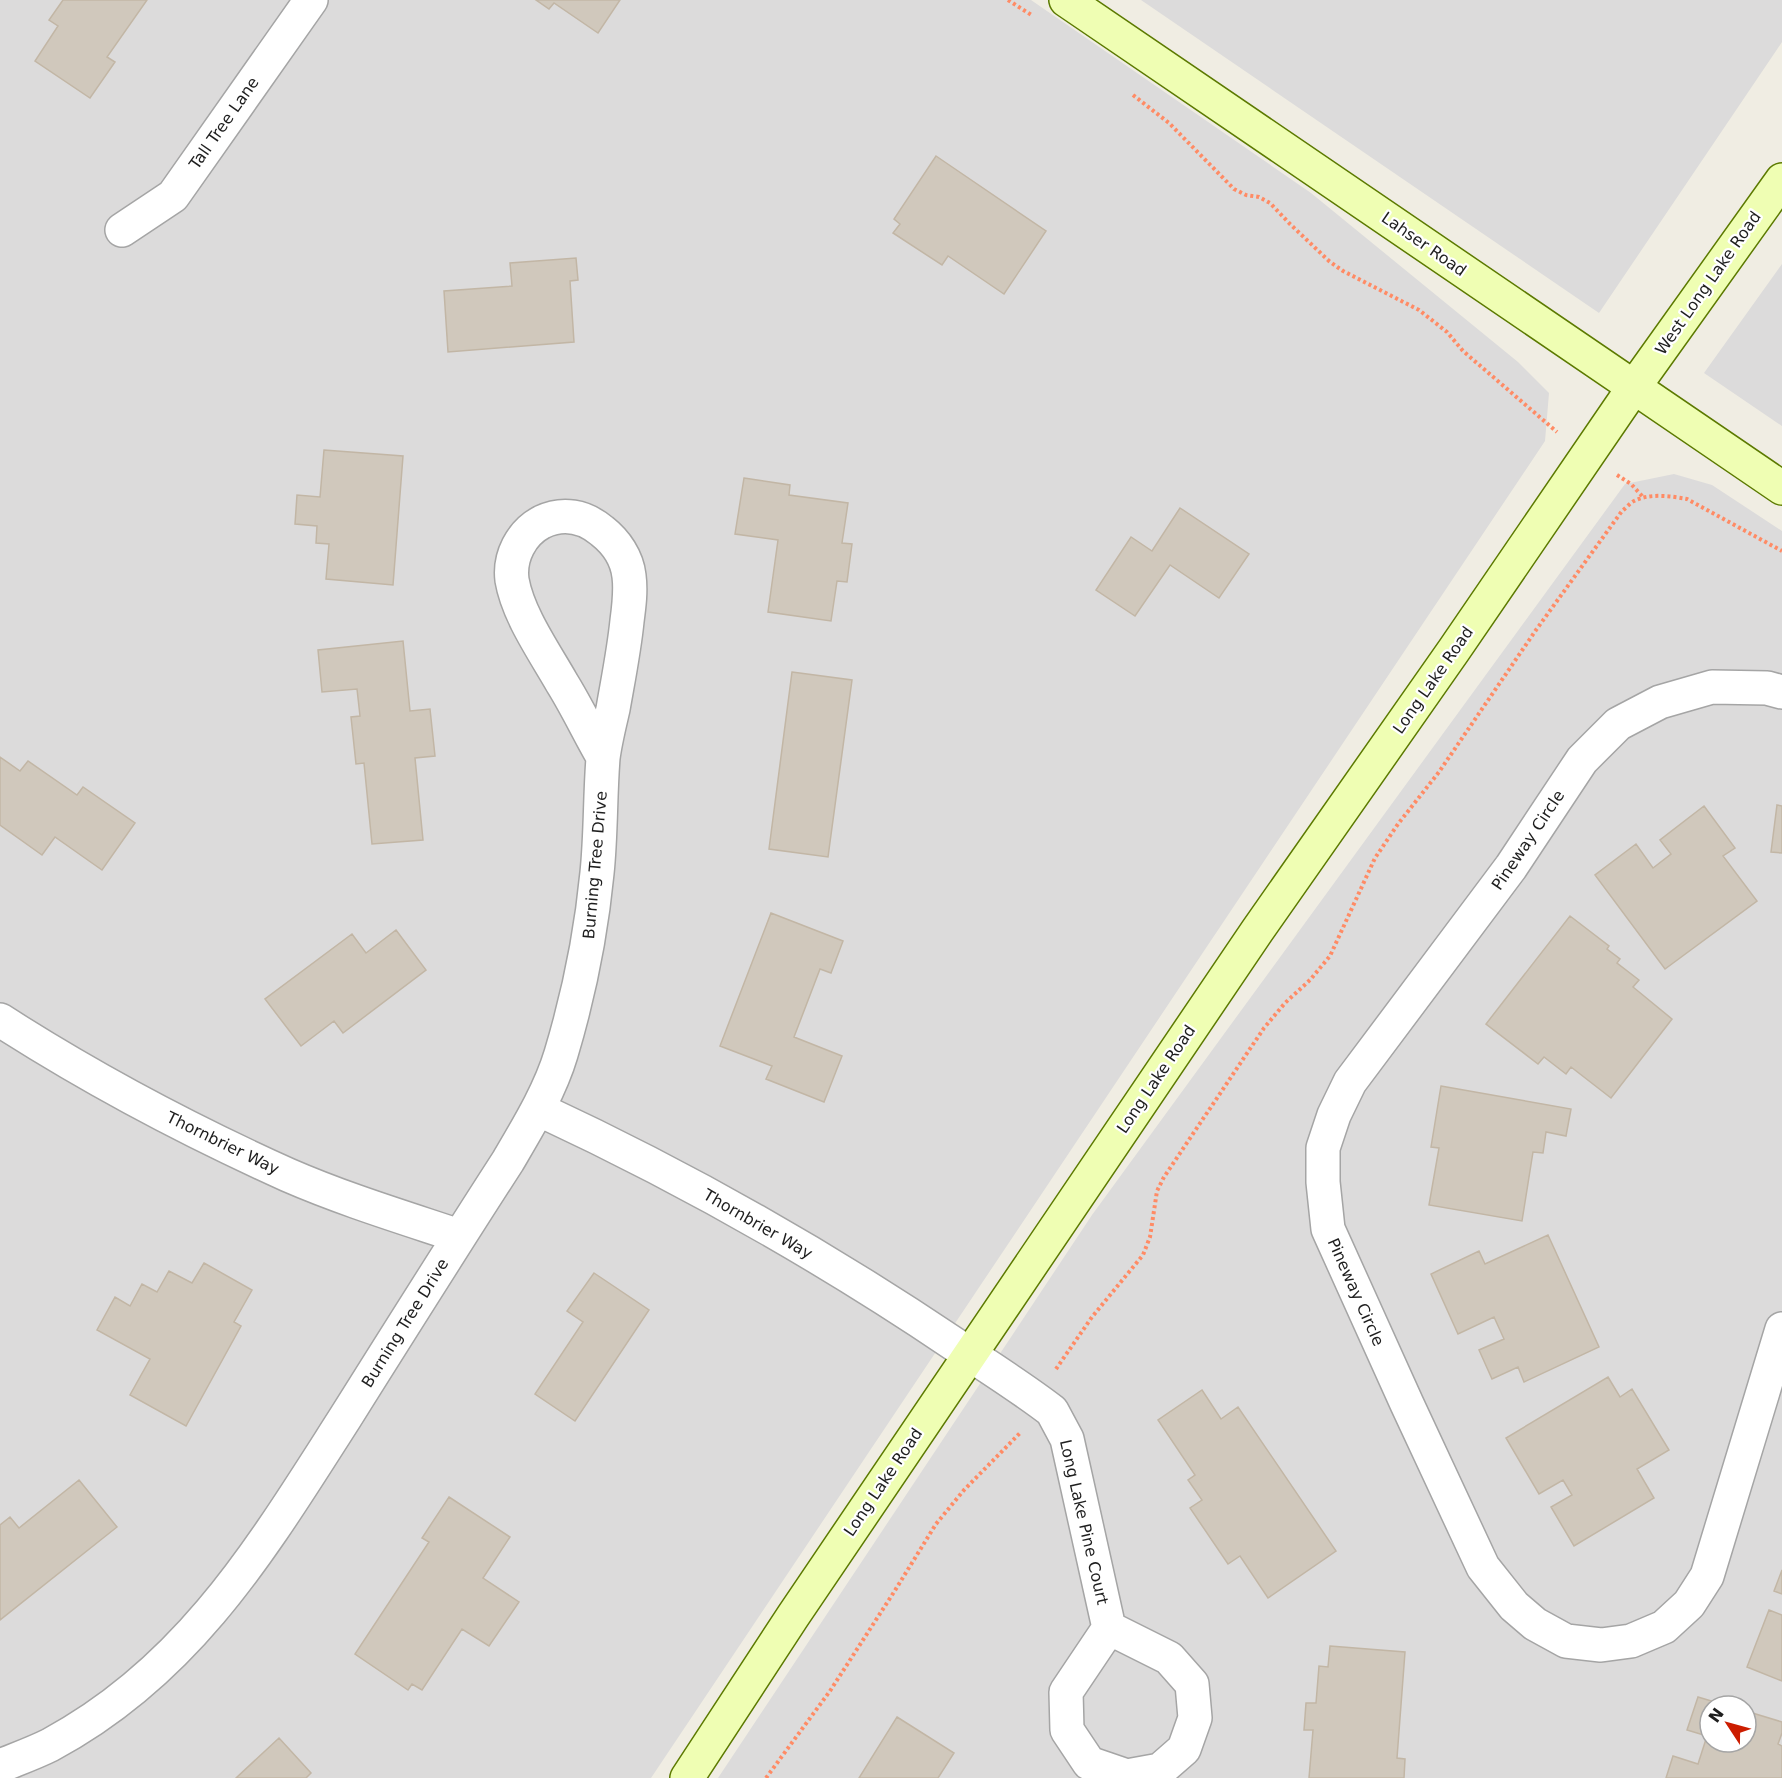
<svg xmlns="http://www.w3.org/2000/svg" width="1782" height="1778" font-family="'DejaVu Sans',sans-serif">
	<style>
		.residential { fill: #dcdbdb; fill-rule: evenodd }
		.building { fill: #d0c8bc; stroke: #c2b6a5; stroke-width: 1.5 }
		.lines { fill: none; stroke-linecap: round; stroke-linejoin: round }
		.street-casing { stroke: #a5a5a5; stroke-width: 36 }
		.secondary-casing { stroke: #5c7a00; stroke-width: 36 }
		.path { stroke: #ff8b65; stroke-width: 4; stroke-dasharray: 3 3; stroke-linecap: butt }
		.street { stroke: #fff; stroke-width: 33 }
		.secondary { stroke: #effeb3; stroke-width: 33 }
		.labels { text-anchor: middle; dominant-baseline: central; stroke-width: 4.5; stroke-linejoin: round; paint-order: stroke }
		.street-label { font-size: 16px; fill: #1e1e1e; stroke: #fff }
	</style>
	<rect width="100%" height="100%" fill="#f0ede3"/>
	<path class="residential" d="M0,0H1031L1311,193L1518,362L1549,393L1545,441L651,1778H0Z
		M1141,0H1782V42L1599,313Z
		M1782,264V426L1704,373Z
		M1674,474L1712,485L1782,531V1778H718L1092,1215L1625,484ZM1710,1706H1746V1742H1710Z"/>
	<path class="building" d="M63,0H147L107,57L115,62L90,98L35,61L58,26L49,20Z
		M536,0H620L598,33L554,3L549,9Z
		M936,156L1046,231L1004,294L948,256L942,265L893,233L900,224L894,219Z
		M576,258L578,280L570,281L574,342L448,352L444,291L512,286L510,263Z
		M324,450L403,456L393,585L326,579L329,544L316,543L317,526L295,524L297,495L320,497Z
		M744,478L790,485L789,495L848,503L842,543L852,544L847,582L837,581L831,621L768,612L778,540L735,534Z
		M1180,508L1249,554L1219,598L1170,565L1135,616L1096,590L1131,537L1152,551Z
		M403,641L410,711L430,709L435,756L415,758L423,840L372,844L364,763L356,764L351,717L360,716L357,689L322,692L318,650Z
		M792,672L852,680L828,857L769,849Z
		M0,757L20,771L28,761L77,795L83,787L135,823L102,870L55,837L42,855L0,825Z
		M1777,805L1782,806V853L1771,852Z
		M1704,806L1735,848L1723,856L1757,901L1665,969L1595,875L1636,844L1653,868L1671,854L1660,840Z
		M771,913L843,941L831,973L820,969L794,1037L842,1056L824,1102L766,1079L772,1066L720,1046Z
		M1570,916L1609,946L1607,949L1620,959L1617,963L1639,980L1633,987L1672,1019L1611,1098L1571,1067L1566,1074L1544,1057L1538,1064L1486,1024Z
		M396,930L426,970L343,1033L334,1021L301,1046L265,999L352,934L366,953Z
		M1441,1086L1571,1109L1566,1136L1546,1132L1543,1153L1533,1152L1522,1221L1429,1205L1439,1148L1431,1147Z
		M1548,1235L1599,1347L1524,1382L1518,1367L1492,1379L1479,1350L1504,1339L1494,1317L1458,1334L1431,1274L1479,1251L1485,1264Z
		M204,1263L252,1290L234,1322L241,1326L186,1426L130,1395L150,1359L97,1330L115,1297L130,1306L142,1284L157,1292L169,1271L192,1283Z
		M594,1273L649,1310L575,1421L535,1394L583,1322L567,1311Z
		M1608,1377L1620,1397L1632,1389L1669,1450L1637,1469L1654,1498L1574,1546L1551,1507L1572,1495L1563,1480L1539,1494L1506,1438Z
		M1202,1390L1221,1419L1238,1407L1336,1551L1268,1598L1240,1556L1228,1564L1190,1508L1202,1500L1188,1480L1195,1475L1158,1420Z
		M79,1480L117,1527L0,1620V1525L10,1517L19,1528Z
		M449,1497L510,1537L483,1578L519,1602L489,1646L462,1629L422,1690L412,1684L408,1690L355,1654L429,1542L422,1538Z
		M1782,1570V1594L1774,1591Z
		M1769,1610L1782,1615V1681L1747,1667Z
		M1330,1646L1405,1652L1397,1758L1405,1759L1404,1778H1309L1313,1730H1304L1306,1703H1316L1319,1666L1328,1667Z
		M1698,1697L1728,1706H1710V1742H1746V1711L1782,1722V1733L1778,1744L1782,1746V1778H1666L1673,1756L1698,1764L1707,1736L1687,1730Z
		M897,1717L954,1753L938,1778H859Z
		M279,1738L311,1773L306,1778H236Z"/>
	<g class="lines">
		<defs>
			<path id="street" d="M122,230L173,196L311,0
				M1782,692L1767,688L1712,687L1660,702L1618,724L1582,760L1511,867L1350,1082L1334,1115L1323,1148V1182L1328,1229L1407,1404L1483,1567L1514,1606L1535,1624L1566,1641L1601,1645L1631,1641L1664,1627L1689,1604L1707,1576L1782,1329
				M0,1020C92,1079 188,1130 288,1175C343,1199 402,1217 459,1236
				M538,1109C682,1176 822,1255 954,1344C987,1366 1021,1387 1052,1411L1067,1439L1109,1628L1169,1658L1192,1684L1195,1718L1184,1749L1160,1770L1127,1776L1089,1763L1067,1730L1066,1692L1109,1628
				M0,1766C17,1759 34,1753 50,1745C190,1670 263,1546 345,1418C399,1332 453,1246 508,1161C528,1127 550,1091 561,1054C579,994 591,935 597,873C601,835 600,796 603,758C605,742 609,726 613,709C618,680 624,651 627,621C629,606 631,591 629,576C627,558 616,542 602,531C584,516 563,512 542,522C521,533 509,557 512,580C518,615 545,653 562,683C577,707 589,733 603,757"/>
			<path id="secondary" d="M1066,0L1782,488
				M687,1778L793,1616L1257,931L1454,650L1634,387L1782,180"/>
		</defs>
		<use href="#street" class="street-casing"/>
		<use href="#secondary" class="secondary-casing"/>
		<path class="path" d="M1008,0L1033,16
			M1133,95L1169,123L1234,189L1246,195L1259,197L1270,203L1290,224L1329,261L1343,271L1419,310L1447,332L1463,351L1557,432
			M1617,475L1631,484L1644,498
			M1056,1369L1092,1317L1143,1255L1150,1237L1157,1191L1164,1177L1264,1028L1285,1003L1310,980L1330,956L1375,858L1398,824L1439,772L1536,630L1622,511C1626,508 1630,503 1634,501C1649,493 1671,496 1687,499L1782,551
			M766,1778L830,1691L894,1592L936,1524L964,1490L1020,1433"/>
		<use href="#street" class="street"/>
		<use href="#secondary" class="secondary"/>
	</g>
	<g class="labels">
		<g class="street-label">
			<text transform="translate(224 123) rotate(-55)">Tall Tree Lane</text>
			<text transform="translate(1424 244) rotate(35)">Lahser Road</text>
			<text transform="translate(1708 283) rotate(-55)">West Long Lake Road</text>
			<text transform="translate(1433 680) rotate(-55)">Long Lake Road</text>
			<text transform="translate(1528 840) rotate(-56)">Pineway Circle</text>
			<text transform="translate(595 865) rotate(-85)">Burning Tree Drive</text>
			<text transform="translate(1156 1079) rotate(-56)">Long Lake Road</text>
			<text transform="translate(223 1143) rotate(26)">Thornbrier Way</text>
			<text transform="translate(758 1224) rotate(30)">Thornbrier Way</text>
			<text transform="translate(1356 1292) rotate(66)">Pineway Circle</text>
			<text transform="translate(405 1323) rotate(-58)">Burning Tree Drive</text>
			<text transform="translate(883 1482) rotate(-56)">Long Lake Road</text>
			<text transform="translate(1084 1522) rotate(77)">Long Lake Pine Court</text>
		</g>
	</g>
	<g transform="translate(1728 1724) rotate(306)"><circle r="28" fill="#ffffff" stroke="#a5a5a5" stroke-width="1.5"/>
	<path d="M0-4.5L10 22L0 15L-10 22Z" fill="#cc1d00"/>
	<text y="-9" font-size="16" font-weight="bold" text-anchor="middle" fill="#1e1e1e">N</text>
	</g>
</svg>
